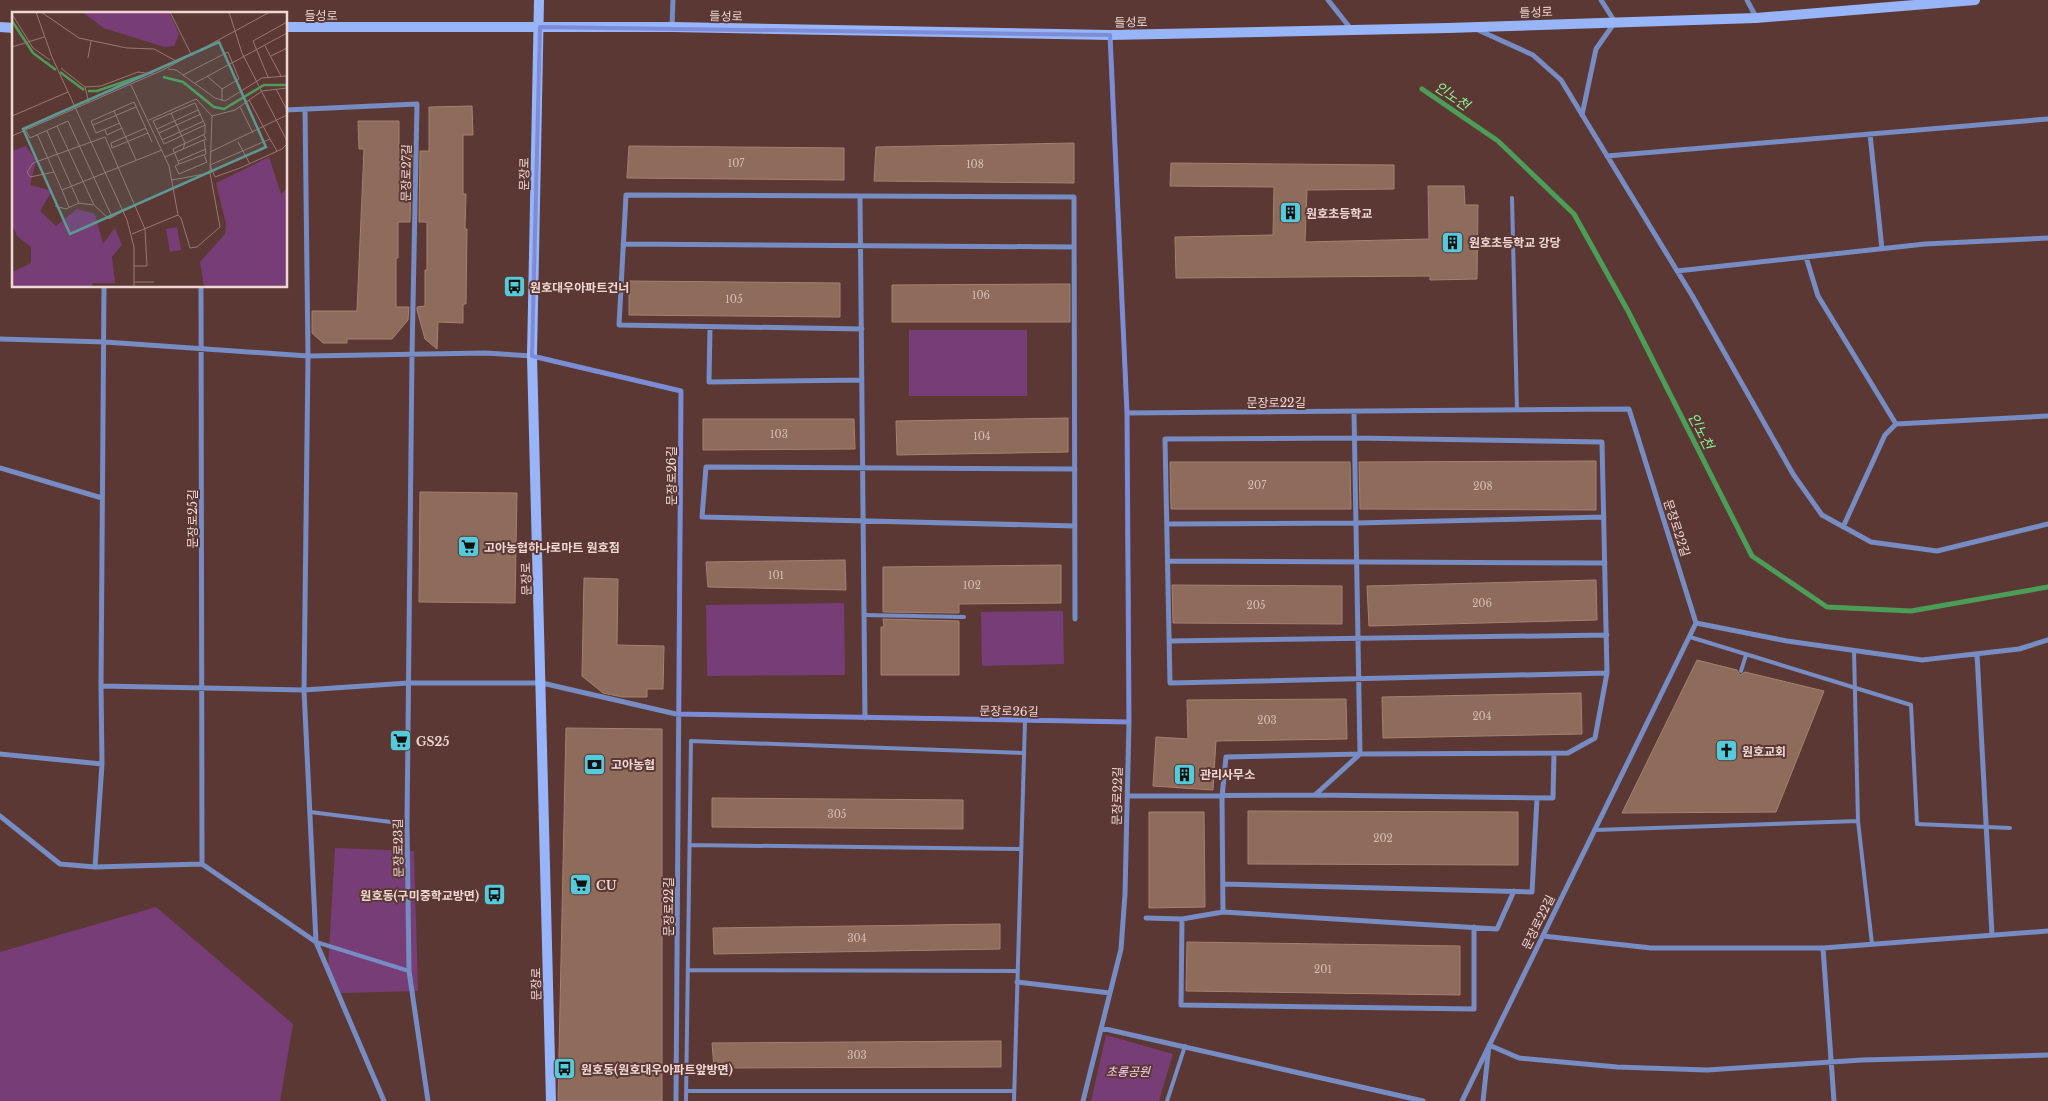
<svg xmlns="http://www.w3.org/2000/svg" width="2048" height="1101" font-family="'Libre Baskerville','Noto Sans KR',serif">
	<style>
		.green { fill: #773d77 }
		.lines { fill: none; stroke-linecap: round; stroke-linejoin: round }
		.stream { stroke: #4c9d58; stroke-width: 5 }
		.building { fill: #8e6b5a; stroke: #a68170 }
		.lane { stroke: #768cc2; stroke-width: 4 }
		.street { stroke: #768cc2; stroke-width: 5 }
		.secondary { stroke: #99b5f9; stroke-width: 10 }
		.marked { fill: none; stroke: #7c8cd6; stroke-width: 4; stroke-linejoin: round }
		.labels { text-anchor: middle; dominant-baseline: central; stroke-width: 4; stroke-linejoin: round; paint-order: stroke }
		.number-label { font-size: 10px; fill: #d7bdb6 }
		.street-label { font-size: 12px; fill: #efd8d4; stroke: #5c3834 }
		.poi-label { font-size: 12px; font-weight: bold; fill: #efd8d4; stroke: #5c3834; text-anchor: start }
		.park-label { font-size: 12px; font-style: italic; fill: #f8d3f7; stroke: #5c3834 }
		.water-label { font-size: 14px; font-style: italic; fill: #86f094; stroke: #5c3834 }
		.inset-river { fill: none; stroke: #4c9d58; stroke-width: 2.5 }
		.inset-road { fill: none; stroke: #977874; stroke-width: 1 }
		.view { fill: #5d9892; fill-opacity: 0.15; stroke: #5d9892; stroke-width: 2.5 }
		.inset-edge { fill: none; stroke: #efd8d4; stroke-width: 2.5 }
	</style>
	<rect width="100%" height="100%" fill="#5c3834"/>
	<path class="green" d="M909,330H1027V396H909Z
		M844,603L845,675L707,676L706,605Z
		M1063,611L1064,664L982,666L981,612Z
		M335,848L414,851L418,991L341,993L328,968Z
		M156,907L293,1024L280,1101H0V952Z
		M1106,1035L1173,1054L1159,1101H1091Z"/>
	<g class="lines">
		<path class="stream" d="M1422,89L1498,141L1574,214L1628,311L1752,556L1827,607L1911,611L2048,587"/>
	</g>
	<path class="building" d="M472,106L473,135H463V194H466L465,229H467L466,304H463V323L438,322L437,349L425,339L417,310V307L425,306V270H427V222H419L420,151H429V107Z
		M358,121H399V151H412L410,222H398V258H396V307H409L408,320L392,339H347V343H323L312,333V311H357L364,149H359Z
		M1074,143V183L874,181L876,147Z
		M629,146L844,148V180L627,178Z
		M1171,163L1394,165V189L1307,190L1305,242L1429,239L1428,186H1464L1465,205H1478L1477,279L1430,280V276L1176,278L1175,237L1273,235L1274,187L1170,186Z
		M629,281L840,283V317L629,315Z
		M1070,284V322H892V285Z
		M1068,418V452L897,455L896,421Z
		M703,419H854L855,449L703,450Z
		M1596,461V510L1360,509L1359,462Z
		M1170,462H1350L1351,509H1171Z
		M420,492L517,493L515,603L419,602Z
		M845,560L846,590L708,587L706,562Z
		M1061,565V603L959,604V613L883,612V567Z
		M584,578L618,579L617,645L664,646L663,689H647V697H622L603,693L582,676Z
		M1596,580L1597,620L1369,626L1367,586Z
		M1172,585L1342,586V624L1173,623Z
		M883,619L959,621V675H881V627H884Z
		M1697,660L1737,670L1740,675L1745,672L1824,691L1776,812L1622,813Z
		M1581,693L1582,734L1383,738L1382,697Z
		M1346,699L1347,739L1216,741L1213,790L1153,786L1156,737L1188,739L1187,700Z
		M566,728L662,729V1101H558Z
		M712,798L963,800V829L712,827Z
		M1248,811L1518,812V865L1248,864Z
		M1149,812H1204L1205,907L1149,908Z
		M1000,924V949L714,954L713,928Z
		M1187,942L1460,946V995L1186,991Z
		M1001,1041V1067L714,1068L712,1043Z"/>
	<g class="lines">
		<path class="lane" d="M1512,198L1517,410
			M864,615L964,617
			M1690,637L1911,705L1917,824L2010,828
			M1741,671L1746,655
			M310,812L407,824
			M1858,821L1872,944
			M1595,830L1858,821L1854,651
			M690,845L1021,849
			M316,942L409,971
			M688,970L1018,971
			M686,1091H1014
			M686,1101L691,741L1024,753
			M1014,1101L1025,721
			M1167,1101L1185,1046"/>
		<path class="street" d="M1328,0L1351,29
			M1747,0L1756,17
			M672,27L673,0
			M1476,29L1533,55L1561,80L1693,297L1793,474L1822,515L1871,542L1937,551L2048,524
			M305,109L308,356L304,690L316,942L384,1101
			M286,110L417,104L412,355L407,824L409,971L428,1101
			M1582,115L1596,49L1615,22L1601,0
			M1870,134L1882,249
			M1607,156L2048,119
			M860,196L865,718
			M623,244L1074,247
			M1806,257L1818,296L1896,424
			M1677,271L1925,244L2048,238
			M104,286L101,686L304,690L408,683H542L676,714L1129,722
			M201,286L202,864
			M710,327L709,382L862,380
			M862,329L619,325L626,195L1074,197L1075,619
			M0,339L105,342L308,356L485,353L532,356L681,391L676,1101
			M1127,413L1629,409L1696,623L1462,1101
			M0,468L102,498
			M1075,469L706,467L702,517L1075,526
			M1167,524L1356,523L1604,517
			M1843,527L1885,435L1896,424L2048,416
			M1168,561L1605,563
			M1696,623L1787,641L1922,660L2019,649L2048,640
			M1169,641L1607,635
			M1977,654L1992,935
			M0,754L102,764
			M1315,795L1553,798L1554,753
			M1127,796L1315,795L1360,754L1354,412
			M0,816L60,864L95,867L202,864L316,942
			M95,867L102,764L101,686
			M1223,884L1532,892L1537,798
			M1223,912L1222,797L1226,757L1360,754L1568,753L1595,738L1607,673L1170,683L1165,439L1355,438L1602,442L1607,673
			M1146,918L1182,919
			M1474,927V1009L1181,1005L1182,919L1223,912L1497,929L1514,891
			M1543,936L1651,948H1823L2048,931
			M1823,948L1834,1101
			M1017,982L1110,993
			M1101,1028L1423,1101
			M1083,1101L1121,949L1125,894L1129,722L1127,413L1110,35
			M1483,1101L1489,1045L1519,1058L1617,1067L1707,1070L1862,1060L2048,1055"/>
		<path class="secondary" d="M539,0L532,356L551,1101
			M0,27L14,28
			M286,27H672L1110,35L1448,28L1756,18L1975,0"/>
	</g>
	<path class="marked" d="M540,27L1110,35L1127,413L1129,722L679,714L681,391L532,356Z"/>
	<defs>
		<symbol id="building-square" viewBox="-11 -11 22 22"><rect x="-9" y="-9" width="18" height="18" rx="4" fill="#53cbda" stroke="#5c3834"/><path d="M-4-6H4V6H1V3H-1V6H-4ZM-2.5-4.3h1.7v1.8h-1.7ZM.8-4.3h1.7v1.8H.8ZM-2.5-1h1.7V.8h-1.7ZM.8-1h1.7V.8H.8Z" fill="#111"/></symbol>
		<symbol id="bus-square" viewBox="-11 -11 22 22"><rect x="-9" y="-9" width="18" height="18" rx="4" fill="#53cbda" stroke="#5c3834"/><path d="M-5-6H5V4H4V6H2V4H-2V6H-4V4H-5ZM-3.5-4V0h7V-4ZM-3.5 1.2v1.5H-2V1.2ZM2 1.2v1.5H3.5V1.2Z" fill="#111"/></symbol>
		<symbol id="supermarket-square" viewBox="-11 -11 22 22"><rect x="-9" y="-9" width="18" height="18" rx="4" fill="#53cbda" stroke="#5c3834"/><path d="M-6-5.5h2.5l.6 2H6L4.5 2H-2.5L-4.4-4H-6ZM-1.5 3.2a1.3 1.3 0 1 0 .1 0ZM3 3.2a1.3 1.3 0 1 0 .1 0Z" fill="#111"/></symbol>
		<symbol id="church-square" viewBox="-11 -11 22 22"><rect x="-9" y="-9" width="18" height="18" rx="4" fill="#53cbda" stroke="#5c3834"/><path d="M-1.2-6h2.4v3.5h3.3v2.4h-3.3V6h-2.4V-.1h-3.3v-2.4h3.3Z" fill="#111"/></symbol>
		<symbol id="bank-square" viewBox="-11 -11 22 22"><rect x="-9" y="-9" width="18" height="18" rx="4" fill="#53cbda" stroke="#5c3834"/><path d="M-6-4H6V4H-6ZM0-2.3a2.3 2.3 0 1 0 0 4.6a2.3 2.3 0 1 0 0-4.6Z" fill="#111"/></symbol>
	</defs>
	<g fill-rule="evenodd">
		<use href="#building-square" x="1278" y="200" width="25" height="25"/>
		<use href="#building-square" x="1440" y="230" width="25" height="25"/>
		<use href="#bus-square" x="502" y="274" width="25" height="25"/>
		<use href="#supermarket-square" x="456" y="534" width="25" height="25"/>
		<use href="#supermarket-square" x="388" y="728" width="25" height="25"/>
		<use href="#church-square" x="1714" y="738" width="25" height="25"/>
		<use href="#bank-square" x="582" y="752" width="25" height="25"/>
		<use href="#building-square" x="1172" y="762" width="25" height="25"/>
		<use href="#supermarket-square" x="568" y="872" width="25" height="25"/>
		<use href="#bus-square" x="482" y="882" width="25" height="25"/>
		<use href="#bus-square" x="552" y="1056" width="25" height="25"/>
	</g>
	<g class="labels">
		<g class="number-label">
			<text x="736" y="163">107</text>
			<text x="975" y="164">108</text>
			<text x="981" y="295">106</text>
			<text x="734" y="299">105</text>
			<text x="779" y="434">103</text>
			<text x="982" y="436">104</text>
			<text x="1257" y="485">207</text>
			<text x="1483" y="486">208</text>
			<text x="776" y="575">101</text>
			<text x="972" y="585">102</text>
			<text x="1482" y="603">206</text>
			<text x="1256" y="605">205</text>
			<text x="1482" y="716">204</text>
			<text x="1267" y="720">203</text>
			<text x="837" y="814">305</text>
			<text x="1383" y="838">202</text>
			<text x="857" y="938">304</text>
			<text x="1323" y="969">201</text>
			<text x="857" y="1055">303</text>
		</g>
		<g class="street-label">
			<text transform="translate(1536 12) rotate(-2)">들성로</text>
			<text x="321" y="15">들성로</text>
			<text transform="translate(726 16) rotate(1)">들성로</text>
			<text transform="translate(1131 22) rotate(-1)">들성로</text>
			<text transform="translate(406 173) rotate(-89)">문장로27길</text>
			<text transform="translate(524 174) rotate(-89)">문장로</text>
			<text x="1276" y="402">문장로22길</text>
			<text transform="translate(671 476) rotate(-90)">문장로26길</text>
			<text transform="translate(192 519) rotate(-90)">문장로25길</text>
			<text transform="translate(1677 528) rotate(72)">문장로22길</text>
			<text transform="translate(526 579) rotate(-92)">문장로</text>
			<text transform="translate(1009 711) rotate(1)">문장로26길</text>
			<text transform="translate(1117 796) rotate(-89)">문장로22길</text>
			<text transform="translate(398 848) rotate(-91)">문장로23길</text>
			<text transform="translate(668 907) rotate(-90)">문장로22길</text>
			<text transform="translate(1538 922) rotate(-64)">문장로22길</text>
			<text transform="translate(536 984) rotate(-91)">문장로</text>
		</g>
		<g class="poi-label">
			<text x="1306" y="213">원호초등학교</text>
			<text x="1469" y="242">원호초등학교 강당</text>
			<text x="530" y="287">원호대우아파트건너</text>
			<text x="484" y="547">고아농협하나로마트 원호점</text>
			<text x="416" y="741">GS25</text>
			<text x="1742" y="751">원호교회</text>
			<text x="611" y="764">고아농협</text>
			<text x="1200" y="774">관리사무소</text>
			<text x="596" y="885">CU</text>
			<text x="479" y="895" text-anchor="end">원호동(구미중학교방면)</text>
			<text x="581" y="1069">원호동(원호대우아파트앞방면)</text>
		</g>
		<g class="park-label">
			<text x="1128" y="1071">초롱공원</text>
		</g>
		<g class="water-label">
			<text transform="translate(1452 96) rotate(34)">인노천</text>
			<text transform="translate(1701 431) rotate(63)">인노천</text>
		</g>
	</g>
	<g transform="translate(12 12)">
		<rect width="275" height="275" fill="#5c3834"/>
		<path d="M70,0H157L167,22L162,34L152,35L92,16ZM14,134L24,148L18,173L40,179L28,199L44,214L65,197L83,202L91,232L103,216L110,233L100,245L103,271H81L79,275H0V260L19,251V235L5,224L0,212V139ZM257,145L269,182L275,177V275H192L188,250L213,222L214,212L204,171ZM165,215L169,238L158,240L154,217Z" fill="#773d77"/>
		<path class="inset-river" d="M0,9L21,41L44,58M48,60L72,78M151,65L171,70L202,95L212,97L252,73H275M76,79H85L132,63"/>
		<path class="inset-road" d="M24,0L40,45L115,208L122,235V275M29,0L67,26L115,36L142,37L166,50M158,0L180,44M217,0L230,41L275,129M0,2L21,36L38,48M253,34L269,64M0,35L32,25M259,44L275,36M76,46L79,29M49,56L73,75L89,74L126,60L141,62M156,57L164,58L203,86L213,89L250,66L275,64M171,63L216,40L227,67L210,77V89M195,64L210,77M256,65L241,29L275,10M183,71L275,21M119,73L157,154L166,203L120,222M73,75L77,91M264,77L275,98M237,88L258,127M228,95L241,121M102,99L124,148M0,104L56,80M200,104L223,98L250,79L275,76M137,108L184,87L200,104L198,161L160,168M108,111L84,121L79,109L122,90L140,130M81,113L124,95M45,114L82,193L97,207L111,199M134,116L99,131L100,136L136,121M145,117L186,98M93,118L95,123L110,116M14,119L18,126L56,109L100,205M35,119L67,191M147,121L189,102M25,122L50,178L150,138M0,124L151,58L258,0M150,128L192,109M226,130L238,152M171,137L194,127L192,123M265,139L258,127L198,153L203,165L228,156L270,137L275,132M198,140L275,103M192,143L195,150L167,162L163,154L167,152L194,142L192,128M153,145L171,137L173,131L159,101M166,149L194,137M167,152L161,137L193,122V113L152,132L141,109L183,91L193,113M42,160L18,165L15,160L21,151L93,125L133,217L135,254H122M50,178L57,195M43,194L54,197L67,191L81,193M166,203L169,206L178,236L185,235L208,215L198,161M122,270H142"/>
		<path class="view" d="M207,30L254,135L58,222L11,117Z"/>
		<rect width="275" height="275" class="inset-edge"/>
	</g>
</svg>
